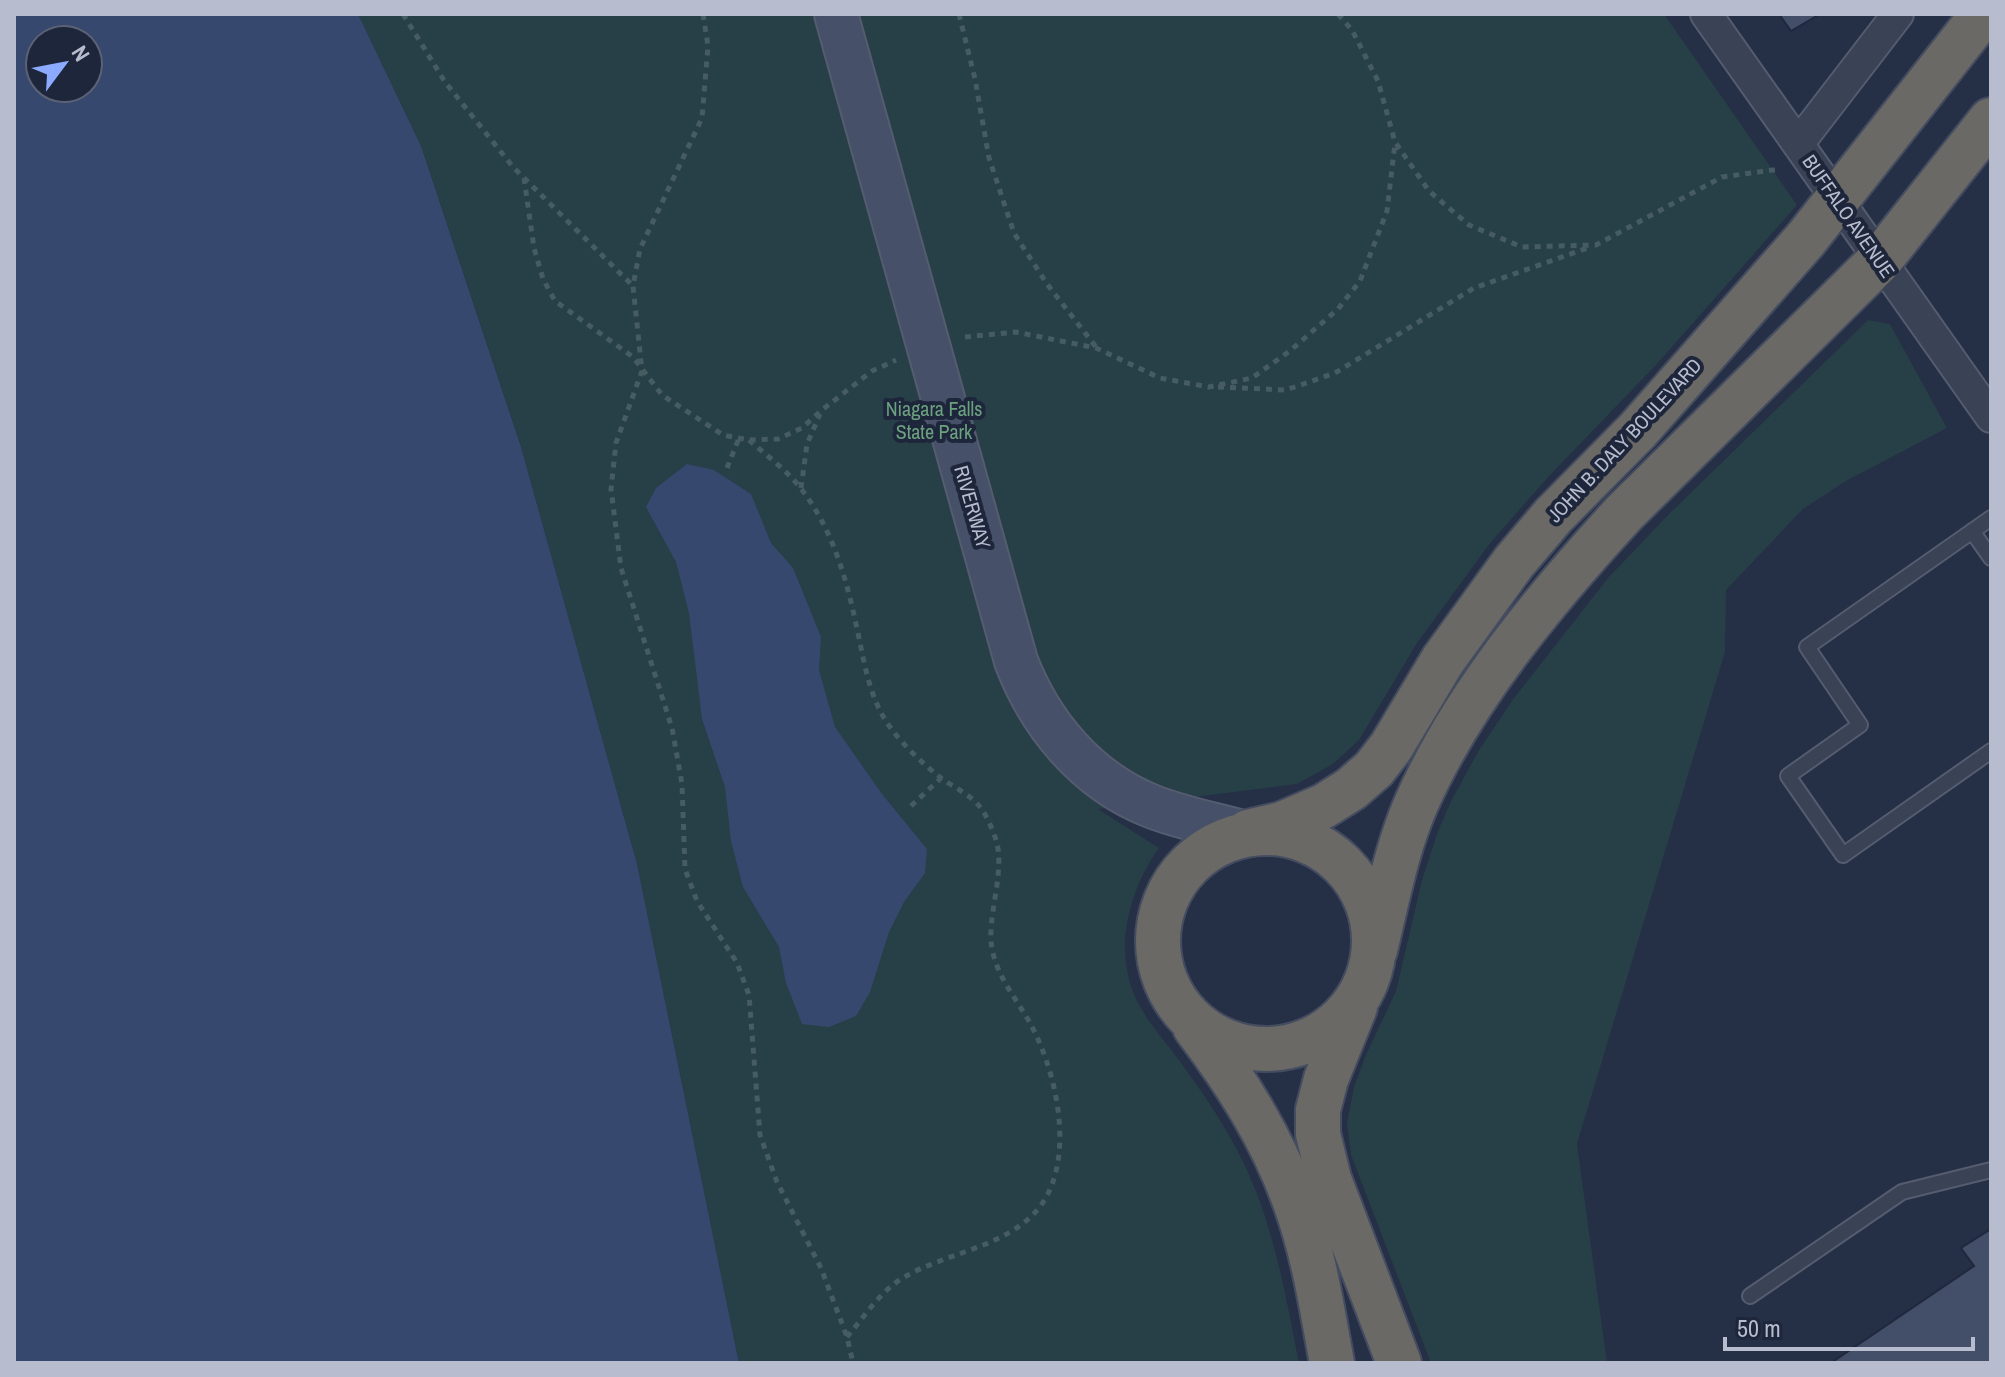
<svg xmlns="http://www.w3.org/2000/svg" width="2005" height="1377" font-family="'Archivo Narrow',sans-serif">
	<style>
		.green { fill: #273f47 }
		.water { fill: #37486e; fill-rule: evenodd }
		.building { fill: #434e68; stroke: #20283d; stroke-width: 2 }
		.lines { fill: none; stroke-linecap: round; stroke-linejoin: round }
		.service-casing { stroke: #555c70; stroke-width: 18 }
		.minor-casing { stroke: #555c70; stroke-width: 34 }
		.secondary-casing { stroke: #555c70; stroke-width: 46 }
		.trunk-casing { stroke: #444c60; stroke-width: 48 }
		.path { stroke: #465c62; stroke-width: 5; stroke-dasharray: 6 6; stroke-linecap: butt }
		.service { stroke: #3a4255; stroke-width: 14 }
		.minor { stroke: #3a4255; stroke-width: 30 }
		.secondary { stroke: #475069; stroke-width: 42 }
		.trunk { stroke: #6a6966; stroke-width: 44 }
		.labels { text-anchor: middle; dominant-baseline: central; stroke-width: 8; stroke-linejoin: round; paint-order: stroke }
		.street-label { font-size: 20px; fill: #b7bdce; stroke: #1e263b }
		.park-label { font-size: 20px; fill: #6ca17f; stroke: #1e263b }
	</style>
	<rect width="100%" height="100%" fill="#252f46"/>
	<path class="green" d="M358,14H1664L1797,205L1657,364L1551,474L1491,542L1417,643L1359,740L1333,764L1297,784L1098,809L1159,848C1127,893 1111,957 1141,1008C1153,1029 1170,1047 1184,1067C1208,1100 1230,1133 1247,1170C1275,1232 1286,1297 1299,1363H739L637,864L521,447L421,146Z
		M1868,320L1890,324L1947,428L1846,481L1803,509L1726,590L1725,652L1577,1144L1607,1363H1431L1351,1155L1347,1123L1354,1087L1365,1057L1396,991L1422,880L1438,831L1451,801L1479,750L1514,698L1608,578L1668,515Z"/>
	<path class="water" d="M14,14H358L421,146L521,447L637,864L739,1363H14ZM40,40H88V88H40Z
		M687,464L714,470L751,494L771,543L793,568L821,637L819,670L835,727L882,794L927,849L925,873L904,902L889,932L870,992L856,1016L829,1027L802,1024L786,983L779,947L743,887L731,841L725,787L702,719L689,613L676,562L646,507L656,488Z"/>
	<path class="building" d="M1779,14H1820L1791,31Z
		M1991,1229V1363H1831L1974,1266L1961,1248Z"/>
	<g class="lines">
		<defs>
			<path id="service" d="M1991,518L1807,647L1860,725L1788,776L1843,855L1991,751
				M1972,531L1991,558
				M1750,1296L1902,1192L1991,1170"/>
			<path id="minor" d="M1706,14L1991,417
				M1798,144L1898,14"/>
			<path id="secondary" d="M836,14L1016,661C1040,724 1086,780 1151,806C1181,818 1214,824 1246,833"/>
			<path id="trunk" d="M1248,832L1282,824L1324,806L1351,789L1374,769L1391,747L1443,660L1514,562L1553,516L1638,430L1806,239L1983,14
				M1158 941a108 108 0 1 1 216 0a108 108 0 1 1-216 0Z
				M1375,950C1387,901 1396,850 1416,804C1463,697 1545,599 1624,513L1880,260L1991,120
				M1355,1007L1326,1079L1318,1110V1134L1329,1179L1399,1363
				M1195,1027C1236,1081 1272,1137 1295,1202C1314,1254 1322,1309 1332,1363"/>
		</defs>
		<use href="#service" class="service-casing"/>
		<use href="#minor" class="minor-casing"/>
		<use href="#secondary" class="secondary-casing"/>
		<use href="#trunk" class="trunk-casing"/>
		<path class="path" d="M403,14L445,82L513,167L633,286
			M703,14L708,46L702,118L640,249L633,286L642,371L616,443L611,489L621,568L672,728L682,784L685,869L697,901L737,963L749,995L760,1135L777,1182L821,1268L847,1337L853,1363
			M959,14L975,79L989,158L1014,233L1047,284L1096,347
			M1338,14L1352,30L1378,81L1395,142L1429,191L1469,225L1522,247L1596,245L1722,177L1780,169
			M524,178L534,248L543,279L555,301L633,357L662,395L723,435L749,440L778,439L802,428L822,410L872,371L896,360
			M965,337L1016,332L1096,348L1160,378L1209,387L1252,378L1291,350L1338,309L1360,281L1387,211L1395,143
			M1218,387L1286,390L1335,373L1474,288L1590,247
			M749,440C767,456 788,471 802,490C832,529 846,577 856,624C864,659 868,697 890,727C903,745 923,764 941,778C953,787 971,795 980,807C986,814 993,830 996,840C1006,871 986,919 992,948C997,977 1016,998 1030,1023C1054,1067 1071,1138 1051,1187C1027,1247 949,1249 901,1279C879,1293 864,1317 847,1337
			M727,468L739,438
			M801,488L807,444L820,414
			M911,806L941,778"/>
		<use href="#service" class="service"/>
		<use href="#minor" class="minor"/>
		<use href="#secondary" class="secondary"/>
		<use href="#trunk" class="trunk"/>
	</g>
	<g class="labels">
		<g class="street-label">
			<text transform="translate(1849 216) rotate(55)">BUFFALO AVENUE</text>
			<text transform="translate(1624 440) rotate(-47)">JOHN B. DALY BOULEVARD</text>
			<text transform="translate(973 507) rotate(74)">RIVERWAY</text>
		</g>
		<g class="park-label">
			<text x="934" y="408">Niagara Falls<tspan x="934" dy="23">State Park</tspan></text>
		</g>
	</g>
	<rect width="2005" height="1377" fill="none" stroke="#b7bdce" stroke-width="32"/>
	<g transform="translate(64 64) rotate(58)"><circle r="38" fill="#1e263b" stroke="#5b6276" stroke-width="2"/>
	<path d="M0-6L14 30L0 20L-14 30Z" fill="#8caaff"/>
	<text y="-12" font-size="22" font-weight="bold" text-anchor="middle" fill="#b7bdce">N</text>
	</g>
	<path d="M1725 1337v12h248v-12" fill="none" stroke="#b7bdce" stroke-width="4"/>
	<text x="1737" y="1337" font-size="24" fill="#b7bdce" stroke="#1e263b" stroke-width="6" paint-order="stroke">50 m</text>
</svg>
